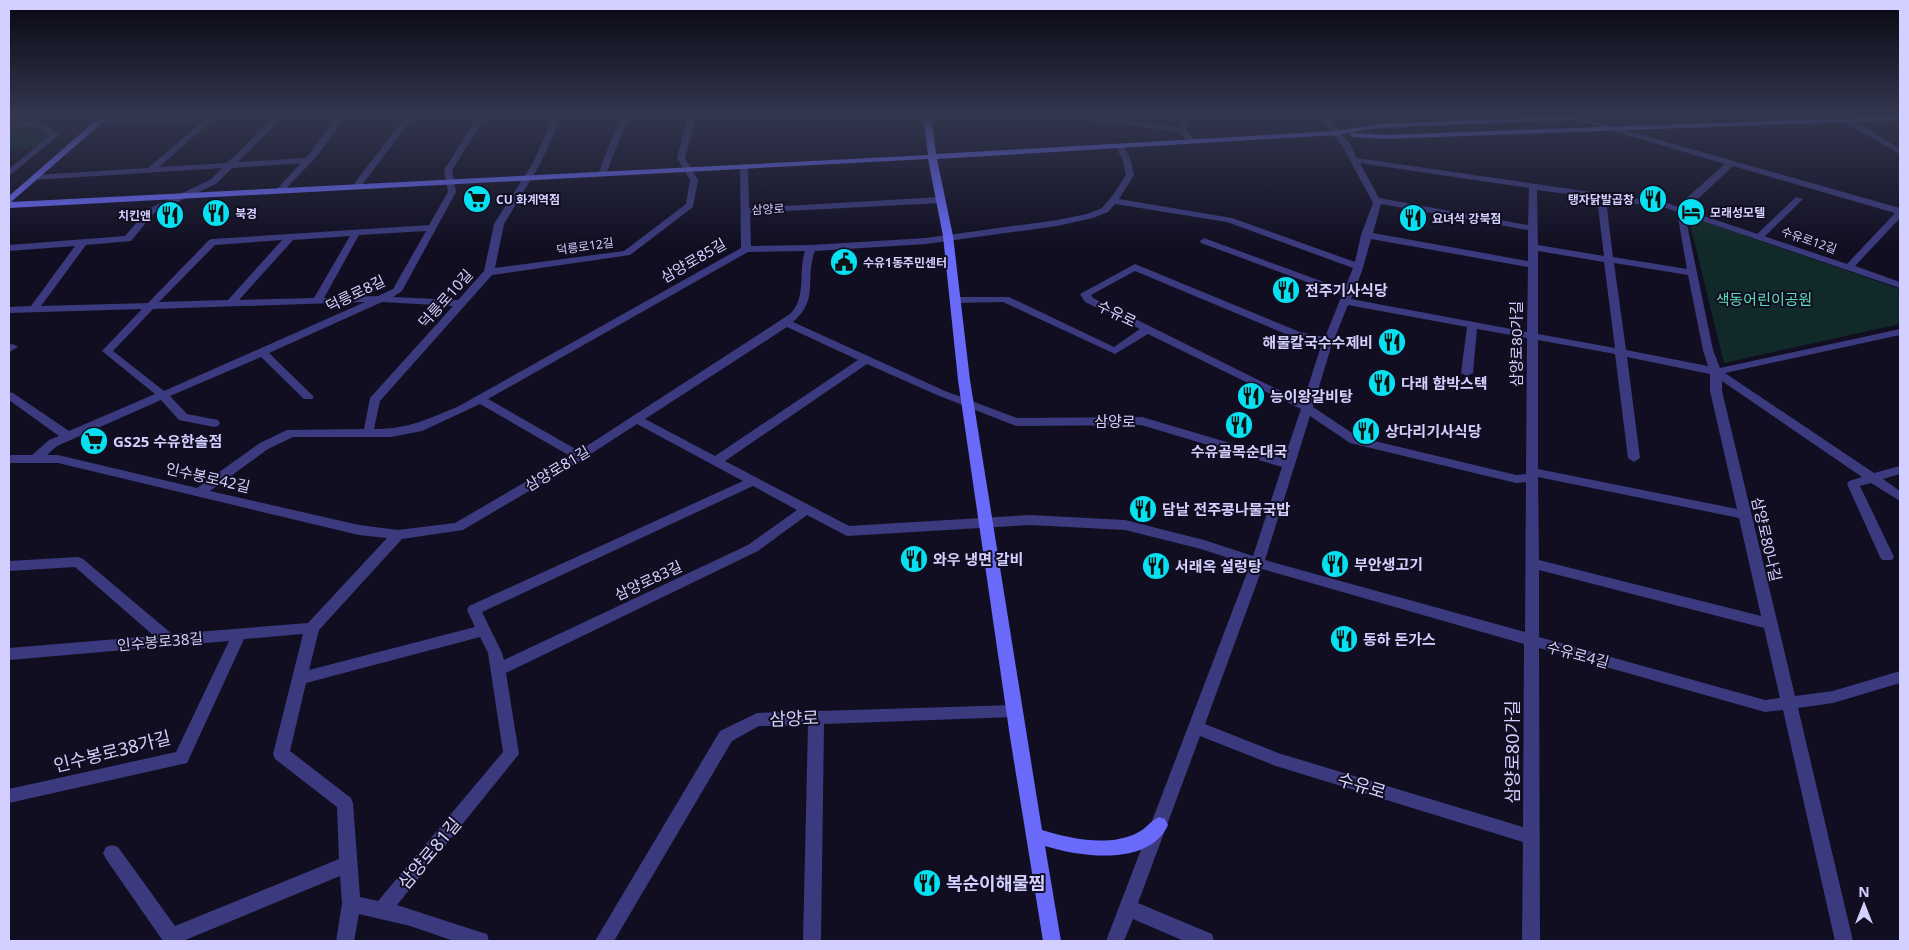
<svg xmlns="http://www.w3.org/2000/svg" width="1909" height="950" font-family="'Noto Sans','Noto Sans KR',sans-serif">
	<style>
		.green { fill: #112a29 }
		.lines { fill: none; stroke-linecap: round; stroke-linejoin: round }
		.service { fill: #3b3a7e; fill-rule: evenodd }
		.minor { fill: #3b3a7e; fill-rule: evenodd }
		.secondary { fill: #6969fa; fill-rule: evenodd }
		.labels { text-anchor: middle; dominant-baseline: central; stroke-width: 4; stroke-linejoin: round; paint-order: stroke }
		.far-poi-label { font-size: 12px; font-weight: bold; fill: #d3cffe; stroke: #110e21; text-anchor: start }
		.far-street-label { font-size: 12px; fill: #d3cffe; stroke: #110e21 }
		.street-label { font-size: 15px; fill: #d3cffe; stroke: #110e21 }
		.poi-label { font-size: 15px; font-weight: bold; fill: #d3cffe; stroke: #110e21; text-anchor: start }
		.park-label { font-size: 15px; fill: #5edbb8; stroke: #110e21 }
		.near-street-label { font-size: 18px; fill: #d3cffe; stroke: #110e21 }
		.near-poi-label { font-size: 18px; font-weight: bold; fill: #d3cffe; stroke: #110e21; text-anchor: start }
	</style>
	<rect width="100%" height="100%" fill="#110e21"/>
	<path class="green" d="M9,122L39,125L55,135L40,148L9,150Z
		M1688,216L1900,289V324L1724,363Z"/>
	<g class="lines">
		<path class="service" d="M13,115H21L9,123V118Z
			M1796,197L1803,199L1762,239H1756V235Z
			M1204,238L1351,292L1353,294L1351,296H1345L1201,243L1200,241Z"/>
		<path class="minor" d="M231,115H297L293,117L282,118L238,162L306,158L338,115H346L317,156L282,193L275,191L301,163L232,168L216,184L154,213L131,241L86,245L41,306L148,303L209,240L212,239L429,225L448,192L444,170L479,115H487L452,170L456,192L402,291L393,297L458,300L484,271L494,224L531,166L555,115H563L539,166L504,224L495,268L624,251L686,204L690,180L677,158L688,115H696L685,158L698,180L693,207L630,255L492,275L380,401L374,429C409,429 428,419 459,406L741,248L740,166L744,163L748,166L749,208L941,197L945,200L941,203L750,213L751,246L811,245L926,238L1057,220L1087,214L1102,208L1113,195L1126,175L1123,161L1116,147L1120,145C1129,149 1132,165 1134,175L1119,199L1232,218L1355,262L1361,235L1373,203L1343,147L1318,115H1326L1350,144L1357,158L1667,203L1679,207L1682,202L1725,164L1559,115H1571L1900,208V218L1855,266L1900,282V288L1685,215L1713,350L1720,368L1900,329V335L1725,373L1874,473L1900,466V474L1883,479L1900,491V501L1871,483L1860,486L1894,557L1892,560H1882L1880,557L1847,484L1849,481L1862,477L1722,381V391L1795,696L1833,691L1900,671V683L1833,703L1798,708L1853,941H1835L1783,710L1765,712L1539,648L1540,941H1522L1523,842L1276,766L1200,736L1138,903L1212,934L1214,941H1184L1133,919L1124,941H1106L1250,565L1201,549L1125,530L1030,525L847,536L807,515L758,551L506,673L519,754L397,905L480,932L487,934L489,941H454L410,926L359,914L354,941H336L342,904L340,876L183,941H163L106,859L103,853L106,847L112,845L118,847L175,926L339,859L337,807L275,759L273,754L303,634L244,639L187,763L9,803V789L176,752L229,641L9,660V648L154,636L75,567L9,571V561L78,557L83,559L172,634L308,623L387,538L359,535L58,463H9V455H32L49,440L59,436L9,400V392L13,393L69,431L155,394L102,351L142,309L9,313V307L31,306L75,246L9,251V245L125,236L148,209L210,180L222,168L33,180V176L36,175L148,168L203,121L99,124L95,122L96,120ZM273,118L227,163L159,167L213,120ZM1360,163L1529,188L1528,225L1379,198ZM1733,166L1895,213L1847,264L1686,210ZM1537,190L1597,198L1604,256L1538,245ZM1606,200L1666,208L1677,212L1687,269L1613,257ZM1115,204L1227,222L1353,268L1325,337L1300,332L1135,264L1080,294L1085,302L1140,329L1114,347L1009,297H955L950,300L955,303L1003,302L1115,354L1148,334L1301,409L1284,459L1142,417L1017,418L945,391L793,322C820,299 804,279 815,251L926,244L1057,226L1093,218L1108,212ZM1381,204L1528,230V261L1373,233ZM426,231L393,289L378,296L324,298L359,235ZM350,236L314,298L239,300L293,240ZM1371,239L1528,267L1527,332L1351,299L1362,271ZM282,240L228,300L159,302L215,245ZM805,251C798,271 807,298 790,314L579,451L488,399L748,252ZM1538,251L1604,262L1615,348L1538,334ZM1614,263L1688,275L1703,350L1708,366L1626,350ZM1135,271L1293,337L1322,343L1303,402L1093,298L1091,295ZM365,302L164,391L113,351L153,309ZM382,302L453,306L370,398L364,429L287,430L260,443L197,488L58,455H47L57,446L161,400L179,420L214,427L218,426L220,423L218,420L187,414L170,396L261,357L304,399H312L314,397L312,395L269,353ZM1348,305L1467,327L1461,373L1467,376L1473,373L1477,329L1527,338L1526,474L1516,475L1358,437L1313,407L1331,347ZM787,327L858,360L715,456L645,419ZM1538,340L1615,354L1628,458L1634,462L1640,458L1627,357L1710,374V391L1737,509L1538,469ZM867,364L937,395L1016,426L1141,425L1282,467L1253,556L1204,540L1125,520L1030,515L849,526L725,461ZM480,404L570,456L455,523L398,530L359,525L210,491L268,449L293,437H391L422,431ZM1310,416L1350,443L1516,483L1526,482L1525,632L1265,560ZM637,424L743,481L469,606L467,610L475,627L309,670L319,630L402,539L463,530L583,459ZM1538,477L1739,518L1761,616L1539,560ZM753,486L797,510L748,545L504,660L502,653L482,612ZM1262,569L1524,644L1523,827L1278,753L1205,724ZM1539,570L1764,628L1780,698L1765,700L1539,637ZM480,637L488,653L503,752L378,901L360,897L353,803L351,798L290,751L306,683Z
			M407,115H415L359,189H353V185Z
			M621,115H629L606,174L599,176L598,174Z
			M1060,115H1082L1179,127L1184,115H1192L1186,130L1197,142L1190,144L1180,132L1064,117Z
			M1842,117H1848L1900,149V154L1842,121Z
			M9,120L42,123L59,135L9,176V169L50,135L37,127L9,124Z
			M13,344L18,347L9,352V345Z
			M1014,705L1020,706L1022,711L1020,716L1014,717L824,724L821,941H803L808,725L759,726L732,741L614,941H595L720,731L757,713Z"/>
		<path class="secondary" d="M102,115H111L11,202L928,155L923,115H931L936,154L1336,131L1377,124L1583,115H1640L1636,117L1377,128L1336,135L937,159L953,236L970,380L1042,830C1071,839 1109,847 1137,833C1146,829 1150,821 1159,817L1165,819L1168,825C1149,867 1080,857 1045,846L1061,941H1043L1010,737L958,380L943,236L928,159L9,208V196Z
			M1900,116V120L1385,139L1353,137L1349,135L1353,133L1385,135Z"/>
	</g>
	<linearGradient id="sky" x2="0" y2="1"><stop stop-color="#090812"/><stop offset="0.46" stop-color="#32364e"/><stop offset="1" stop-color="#32364e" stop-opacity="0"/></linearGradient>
	<rect width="1909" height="248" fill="url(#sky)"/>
	<defs>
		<symbol id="supermarket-disc" viewBox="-11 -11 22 22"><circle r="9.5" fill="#07e0f1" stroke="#110e21"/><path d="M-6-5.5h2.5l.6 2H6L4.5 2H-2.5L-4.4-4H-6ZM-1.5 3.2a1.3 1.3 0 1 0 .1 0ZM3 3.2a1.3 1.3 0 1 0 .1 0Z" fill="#111"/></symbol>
		<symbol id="restaurant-disc" viewBox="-11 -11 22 22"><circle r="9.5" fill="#07e0f1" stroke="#110e21"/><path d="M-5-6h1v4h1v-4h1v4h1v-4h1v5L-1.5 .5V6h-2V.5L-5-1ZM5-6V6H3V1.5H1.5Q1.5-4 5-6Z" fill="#111"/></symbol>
		<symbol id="hotel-disc" viewBox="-11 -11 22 22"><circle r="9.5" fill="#07e0f1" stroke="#110e21"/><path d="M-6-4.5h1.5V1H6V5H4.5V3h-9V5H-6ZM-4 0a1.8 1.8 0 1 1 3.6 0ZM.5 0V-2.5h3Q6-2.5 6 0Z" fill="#111"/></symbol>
		<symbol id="civic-disc" viewBox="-11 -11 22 22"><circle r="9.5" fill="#07e0f1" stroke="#110e21"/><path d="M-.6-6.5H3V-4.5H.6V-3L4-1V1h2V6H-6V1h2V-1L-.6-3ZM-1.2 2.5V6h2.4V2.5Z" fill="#111"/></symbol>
	</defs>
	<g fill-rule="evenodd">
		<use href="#supermarket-disc" x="461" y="183" width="32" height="32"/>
		<use href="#restaurant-disc" x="1637" y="183" width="32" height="32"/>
		<use href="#hotel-disc" x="1675" y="196" width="32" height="32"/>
		<use href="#restaurant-disc" x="200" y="197" width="32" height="32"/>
		<use href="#restaurant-disc" x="154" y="199" width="32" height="32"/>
		<use href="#restaurant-disc" x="1397" y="202" width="32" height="32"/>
		<use href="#civic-disc" x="828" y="246" width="32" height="32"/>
		<use href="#restaurant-disc" x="1270" y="274" width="32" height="32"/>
		<use href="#restaurant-disc" x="1376" y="326" width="32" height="32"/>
		<use href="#restaurant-disc" x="1366" y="367" width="32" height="32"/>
		<use href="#restaurant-disc" x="1235" y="380" width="32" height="32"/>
		<use href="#restaurant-disc" x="1223" y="409" width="32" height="32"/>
		<use href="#restaurant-disc" x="1350" y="415" width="32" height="32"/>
		<use href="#supermarket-disc" x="78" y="425" width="32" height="32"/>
		<use href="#restaurant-disc" x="1127" y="493" width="32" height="32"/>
		<use href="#restaurant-disc" x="898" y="543" width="32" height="32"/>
		<use href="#restaurant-disc" x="1319" y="548" width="32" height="32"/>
		<use href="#restaurant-disc" x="1140" y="550" width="32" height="32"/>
		<use href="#restaurant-disc" x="1328" y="623" width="32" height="32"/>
		<use href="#restaurant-disc" x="911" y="867" width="32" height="32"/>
	</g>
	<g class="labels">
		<g class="far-poi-label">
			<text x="496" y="199">CU 화계역점</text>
			<text x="1634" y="199" text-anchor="end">탱자닭발곱창</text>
			<text x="1710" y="212">모래성모텔</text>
			<text x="235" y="213">북경</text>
			<text x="151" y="215" text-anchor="end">치킨앤</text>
			<text x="1432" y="218">요녀석 강북점</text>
			<text x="863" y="262">수유1동주민센터</text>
		</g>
		<g class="far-street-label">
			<text transform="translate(768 209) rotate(-3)">삼양로</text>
			<text transform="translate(1809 240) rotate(19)">수유로12길</text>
			<text transform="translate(585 246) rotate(-8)">덕릉로12길</text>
		</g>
		<g class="street-label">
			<text transform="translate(693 260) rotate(-30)">삼양로85길</text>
			<text transform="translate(355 293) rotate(-26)">덕릉로8길</text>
			<text transform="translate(445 298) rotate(-48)">덕릉로10길</text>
			<text transform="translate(1117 313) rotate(26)">수유로</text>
			<text transform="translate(1516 344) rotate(-90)">삼양로80가길</text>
			<text x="1115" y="421">삼양로</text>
			<text transform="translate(557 468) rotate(-31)">삼양로81길</text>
			<text transform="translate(208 477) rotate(13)">인수봉로42길</text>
			<text transform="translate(1767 539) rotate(77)">삼양로80나길</text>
			<text transform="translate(648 580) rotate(-25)">삼양로83길</text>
			<text transform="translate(160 641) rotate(-5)">인수봉로38길</text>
			<text transform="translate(1578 654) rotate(15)">수유로4길</text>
		</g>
		<g class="poi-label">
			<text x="1305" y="290">전주기사식당</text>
			<text x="1373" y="342" text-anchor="end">해물칼국수수제비</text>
			<text x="1401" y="383">다래 함박스텍</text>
			<text x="1270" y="396">능이왕갈비탕</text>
			<text x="1385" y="431">상다리기사식당</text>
			<text x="113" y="441">GS25 수유한솔점</text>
			<text x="1239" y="451" text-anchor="middle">수유골목순대국</text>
			<text x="1162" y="509">담날 전주콩나물국밥</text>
			<text x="933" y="559">와우 냉면 갈비</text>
			<text x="1354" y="564">부안생고기</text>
			<text x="1175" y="566">서래옥 설렁탕</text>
			<text x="1363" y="639">동하 돈가스</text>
		</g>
		<g class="park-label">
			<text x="1764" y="299">색동어린이공원</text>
		</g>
		<g class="near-street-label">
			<text transform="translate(794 718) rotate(-2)">삼양로</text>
			<text transform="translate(112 751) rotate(-14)">인수봉로38가길</text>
			<text transform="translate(1512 752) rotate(-90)">삼양로80가길</text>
			<text transform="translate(1362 785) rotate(17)">수유로</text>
			<text transform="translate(429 853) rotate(-50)">삼양로81길</text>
		</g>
		<g class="near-poi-label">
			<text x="946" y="883">복순이해물찜</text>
		</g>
	</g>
	<rect width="1909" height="950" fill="none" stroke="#d3cffe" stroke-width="20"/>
	<g transform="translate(1864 905)" stroke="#110e21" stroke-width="4" paint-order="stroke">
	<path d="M0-4L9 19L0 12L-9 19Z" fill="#d3cffe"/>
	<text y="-8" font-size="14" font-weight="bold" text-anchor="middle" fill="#d3cffe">N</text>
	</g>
</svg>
